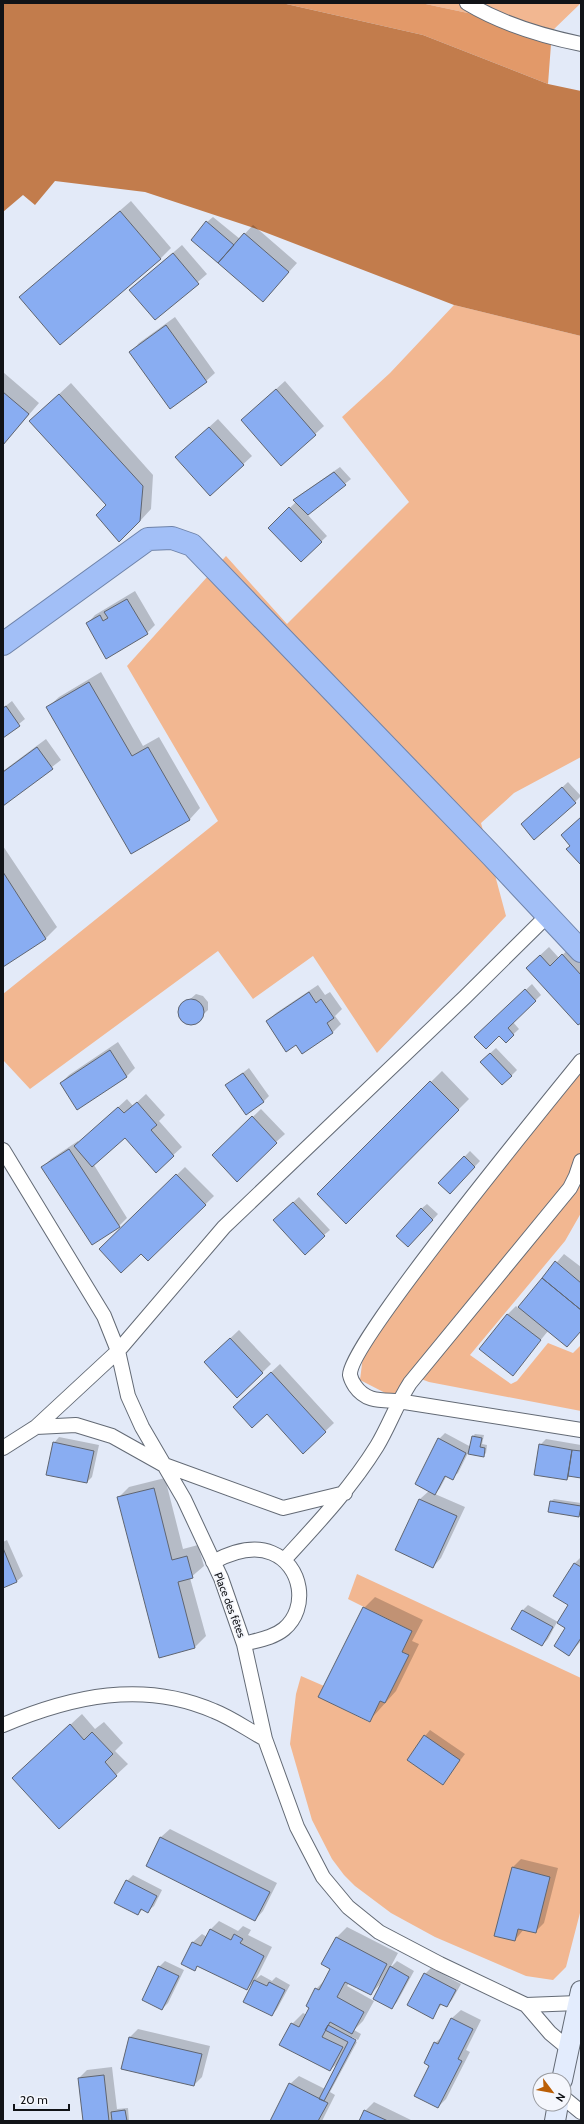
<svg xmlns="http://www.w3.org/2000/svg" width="584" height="2124" font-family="Cabin,sans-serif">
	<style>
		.green { fill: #f2b791 }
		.forest { fill: #e29969 }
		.water { fill: #c27c4c }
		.shadow { fill: #0003 }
		.building { fill: #89adf2; stroke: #5f6571 }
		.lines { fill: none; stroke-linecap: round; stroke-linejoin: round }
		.street-casing { stroke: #636a75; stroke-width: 16 }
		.secondary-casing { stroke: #636a75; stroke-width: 22 }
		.highway-casing { stroke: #6f83a9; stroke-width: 24 }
		.street { stroke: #fff; stroke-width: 14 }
		.secondary { stroke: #e3ecfd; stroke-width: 20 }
		.highway { stroke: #a2bff7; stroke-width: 22 }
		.labels { text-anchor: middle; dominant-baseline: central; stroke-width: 3.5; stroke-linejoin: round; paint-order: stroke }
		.street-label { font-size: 11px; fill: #111317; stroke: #f5f7fd }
	</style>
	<rect width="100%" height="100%" fill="#e3eaf8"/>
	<path class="green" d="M421,3H581L552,31Z
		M454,305L581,336V757L514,793L481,823L506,916L377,1053L313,956L253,999L218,951L30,1089L3,1060V994L218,821L127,666L226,556L287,624L409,502L342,417L390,373Z
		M581,1063V1213L565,1241L470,1355L511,1384L517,1381L548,1343L573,1353L581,1345V1411L429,1382L413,1376L397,1399L360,1380L364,1348Z
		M357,1574L581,1678V1909L566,1967L553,1980L526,1976L435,1937L391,1913L355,1886L344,1875L332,1859L312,1820L290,1744L296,1694L301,1676L324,1686L319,1697L369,1722L380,1701L385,1703L409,1655L402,1652L412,1631L348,1599Z"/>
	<path class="forest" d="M282,3H421L552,31L548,84L423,35Z"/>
	<path class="water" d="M3,3H282L423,35L548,84L581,91V336L454,305L254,228L145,192L55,181L35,205L23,195L3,212Z"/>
	<path class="shadow" d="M131,201L171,248L160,259L20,297Z
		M213,217L240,239L253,225L297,263L263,301L207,222Z
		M182,245L207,274L155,319L139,282Z
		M175,317L215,373L206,381L131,352L139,343Z
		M3,372L39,403L3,445Z
		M285,381L324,426L281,465L242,420Z
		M71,383L153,475L151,509L140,521L107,505L42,410Z
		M218,419L252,456L210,495L185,449Z
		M340,467L351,479L307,514L327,536L301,561L269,528L296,502L294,500L300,495Z
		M135,591L155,625L147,633L87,624L95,615Z
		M101,672L143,746L159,737L200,808L190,819L131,853L48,707L59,697Z
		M12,701L25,719L3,737V708Z
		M46,739L61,760L3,805V771Z
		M568,782L581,796L575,802L528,819Z
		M3,846L57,927L46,938L3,966Z
		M549,947L559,958L571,947L581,957V1022L536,959Z
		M532,984L541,995L513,1022L519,1029L506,1041L499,1035L481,1032Z
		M318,985L325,995L330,992L342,1009L335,1016L341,1024L333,1032L297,1044L267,1021L276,1013Z
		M196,994L203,996L208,1002V1010L193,1024L185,1023L180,1017L181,1007Z
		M118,1042L135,1068L127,1076L78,1109L61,1083L69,1075Z
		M496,1048L517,1070L511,1076L487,1056Z
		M249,1068L269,1096L263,1102L226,1086Z
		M442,1071L469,1099L346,1222L318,1194Z
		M146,1094L165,1115L159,1121L182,1147L156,1171L125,1137L94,1165L127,1218L119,1226L43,1167L51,1159L78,1141L79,1143L127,1099L133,1106Z
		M261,1109L285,1134L276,1142L221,1147Z
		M470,1151L480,1161L450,1193L439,1183Z
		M185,1167L214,1196L148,1260L141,1252L100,1249Z
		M299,1197L330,1230L324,1235L280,1214Z
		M427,1204L438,1214L414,1240L421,1209Z
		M564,1254L581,1267V1331L567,1346L548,1331L513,1374L480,1349L508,1314L516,1306L518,1308Z
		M239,1330L271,1364L238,1396L205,1362Z
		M280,1364L334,1423L303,1452L267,1413L242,1399Z
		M445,1433L471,1447L472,1437L475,1434L484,1435L482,1444L487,1445L486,1453L483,1456L468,1453L458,1473L452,1478L447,1475L440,1488L435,1494L465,1507L441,1558L433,1567L396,1550L420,1499L429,1491L439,1439Z
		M59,1437L99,1445L92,1477L87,1482L54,1443Z
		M546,1439L581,1445V1477L571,1475L567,1479L540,1445Z
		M165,1478L183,1549L198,1545L204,1566L190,1578L206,1636L195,1647L118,1498L129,1487Z
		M554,1499L581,1503V1513L578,1516L551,1501Z
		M7,1540L23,1576L17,1581L3,1587V1542Z
		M581,1557V1641L569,1655L567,1628L557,1622L548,1639L542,1645L523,1610L528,1605L558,1622L569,1604L575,1563Z
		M375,1597L423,1620L412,1641L419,1644L396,1691L369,1721L364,1608Z
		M82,1714L95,1729L104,1722L123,1743L115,1751L128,1764L59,1828L24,1767Z
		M430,1730L465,1754L443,1783L425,1736Z
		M170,1829L277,1883L263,1911L255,1920L147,1866L161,1837Z
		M521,1859L558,1868L544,1923L535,1932L524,1929L515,1940L513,1867Z
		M133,1875L162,1890L154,1906L148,1911L143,1909L138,1914L127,1881Z
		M219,1921L238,1931L243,1926L251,1930L248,1935L272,1947L256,1979L261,1975L272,1981L276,1977L290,1985L277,2009L272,2015L254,1981L247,1989L199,1965L194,1969L183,1964L193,1942L202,1934L207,1937L210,1930Z
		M347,1927L398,1953L390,1968L397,1961L414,1971L397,2002L392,2008L382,1982L371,1994L349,1983L347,1986L374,2001L363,2021L354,2030L361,2034L358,2040L352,2037V2039L357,2042L330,2092L335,2095L322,2121H271L290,2084L299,2076L325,2089L339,2062L330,2070L292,2024L303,2013L307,2015L311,2007L307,2005L316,1989L326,1979L331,1969L336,1938Z
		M165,1961L184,1970L168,2003L162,2009L159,1967Z
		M431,1968L461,1984L452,2000L447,2006L442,2004L432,2017L425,1974Z
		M461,2010L481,2020L466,2050L470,2052L446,2099L438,2107L430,2065L435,2043L444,2035L452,2018Z
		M138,2029L210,2046L202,2077L194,2085L122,2068L130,2037Z
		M112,2067L117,2109L128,2108L129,2121H84L79,2078L87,2070Z
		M374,2102L413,2121H360L365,2111Z"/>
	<path class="building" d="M120,211L161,259L60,345L19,297Z
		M206,221L234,245L218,263L191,240Z
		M244,233L289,272L263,302L218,263Z
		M173,253L199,284L155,320L129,290Z
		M166,325L207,382L170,409L129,352Z
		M276,389L316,435L281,466L241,420Z
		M3,392L29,414L3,445Z
		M59,394L143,486L140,521L119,542L96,515L106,505L29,421Z
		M209,427L244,465L210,496L175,457Z
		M334,472L346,485L308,515L293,500Z
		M289,507L322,542L301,562L268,528Z
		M127,599L148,634L106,659L86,623L100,615L103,621L108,618L104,612Z
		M89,682L132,756L148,747L190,820L131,854L46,707Z
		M6,706L20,726L3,738V708Z
		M37,747L53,769L3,806V772Z
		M562,787L576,803L534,840L521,824Z
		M581,817V863L580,864L566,849L570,846L561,835Z
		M3,872L46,939L3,967Z
		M562,954L581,975V1023L578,1025L526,968L540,955L550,966Z
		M525,989L536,1001L508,1028L514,1035L506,1043L499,1036L486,1049L474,1037Z
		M309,992L316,1003L321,999L334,1018L327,1023L333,1033L302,1054L296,1045L286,1052L266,1021Z
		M178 1012a13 13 0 1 1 26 0a13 13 0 1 1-26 0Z
		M110,1050L127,1077L77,1110L60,1083Z
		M490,1053L512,1076L502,1085L480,1062Z
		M243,1073L264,1102L246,1115L225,1085Z
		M430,1081L459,1110L346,1224L317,1194Z
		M137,1102L157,1125L151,1130L174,1156L156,1173L125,1138L92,1167L74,1146L118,1107L124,1113Z
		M252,1116L277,1143L237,1182L212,1155Z
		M69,1149L120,1227L92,1245L41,1167Z
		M464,1156L475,1167L450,1194L438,1183Z
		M176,1174L206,1205L148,1261L141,1254L121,1273L99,1249Z
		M293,1202L325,1236L305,1255L273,1220Z
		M421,1208L433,1220L408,1247L396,1236Z
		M555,1261L581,1283V1310L542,1278Z
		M542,1278L581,1310V1331L567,1347L518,1307Z
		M507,1314L541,1340L513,1376L479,1349Z
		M230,1338L263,1373L237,1398L204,1362Z
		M271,1372L326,1432L303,1454L267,1414L252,1428L233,1407Z
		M472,1436L482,1438L480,1447L485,1448L484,1457L468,1454Z
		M438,1438L466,1453L453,1480L445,1476L435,1495L415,1484Z
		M53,1442L94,1451L87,1483L46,1475Z
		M539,1444L572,1450L567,1480L534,1475Z
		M572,1450L581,1451V1478L568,1476Z
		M154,1488L172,1560L187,1556L193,1578L178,1582L195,1648L159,1658L117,1497Z
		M419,1499L457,1516L433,1568L395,1550Z
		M550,1501L581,1506L579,1517L548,1512Z
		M3,1548L17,1582L3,1588Z
		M574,1563L581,1567V1638L569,1656L554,1646L565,1628L557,1623L568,1605L553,1596Z
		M363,1607L412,1631L402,1652L409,1655L385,1703L380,1701L370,1722L318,1697Z
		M522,1610L553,1627L542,1646L511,1629Z
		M70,1724L84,1740L92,1732L113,1754L105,1762L117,1776L59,1829L12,1778Z
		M424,1735L460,1760L443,1785L407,1760Z
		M160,1837L270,1892L255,1921L146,1866Z
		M512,1867L550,1877L536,1933L518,1929L515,1941L494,1936Z
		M126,1880L157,1896L148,1913L141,1909L138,1915L114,1903Z
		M210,1929L231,1940L234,1934L243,1939L240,1943L264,1956L247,1990L197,1966L195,1971L181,1964L192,1942L201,1946Z
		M336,1937L387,1964L371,1995L345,1982L337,1997L364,2012L352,2034L330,2022L322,2037L343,2047L330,2071L279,2045L291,2023L299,2027L309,2008L306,2006L315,1988L319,1990L330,1969L321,1964Z
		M158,1966L179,1976L162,2010L142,2000Z
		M390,1966L409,1977L392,2009L373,1999Z
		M424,1973L456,1990L447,2007L440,2004L433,2019L407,2005Z
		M254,1980L267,1986L269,1982L285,1990L272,2016L243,2002Z
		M451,2018L473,2029L458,2059L462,2061L438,2108L414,2096L429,2066L424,2063L434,2042L438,2044Z
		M328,2025L356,2040L324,2101L319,2099L348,2042L325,2030Z
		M129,2037L202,2054L194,2086L121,2069Z
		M104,2075L109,2121H83L78,2078Z
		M289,2083L328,2103L318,2121H270Z
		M125,2110L127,2121H112L111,2112Z
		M364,2110L388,2121H359Z"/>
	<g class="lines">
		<defs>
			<path id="street" d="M467,3C502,24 542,36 581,44
				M581,1061C549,1101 348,1345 350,1375C351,1380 353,1383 355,1386C366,1402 381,1400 398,1401L581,1430
				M3,1150L104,1316L118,1351L128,1396L142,1427L184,1499L221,1578L244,1644L265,1739L297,1827L323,1877L348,1907L379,1932L440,1964L526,2005L578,2003
				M36,1427L76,1425L112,1436L162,1464L283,1508L345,1493
				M3,1448L36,1427L118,1351L224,1227L465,997L548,915
				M284,1560C317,1524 351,1488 377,1446C389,1426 397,1403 410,1383L570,1188L576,1176L581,1161
				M213,1562C230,1553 253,1545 272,1553C302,1565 309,1608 284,1629C273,1638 258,1640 244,1644
				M3,1725C72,1696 143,1680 214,1711C232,1718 248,1730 265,1739
				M526,2005L550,2033L568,2048
				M564,2098L581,2112"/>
			<path id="secondary" d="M562,2080L581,1991
				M555,2121L558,2104"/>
			<path id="highway" d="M3,644L148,539L172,538L192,545L492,856L581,951"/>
		</defs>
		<use href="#street" class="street-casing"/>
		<use href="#secondary" class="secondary-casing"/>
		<use href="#highway" class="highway-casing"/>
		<use href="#street" class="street"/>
		<use href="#secondary" class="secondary"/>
		<use href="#highway" class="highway"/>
	</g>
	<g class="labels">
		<g class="street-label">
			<text transform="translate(230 1605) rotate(69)">Place des fêtes</text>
		</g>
	</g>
	<rect width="584" height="2124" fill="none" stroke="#111317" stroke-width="8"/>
	<g transform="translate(552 2092) rotate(122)"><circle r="19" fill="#f5f7fd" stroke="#9a9ca1"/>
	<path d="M0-3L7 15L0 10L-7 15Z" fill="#bb5f07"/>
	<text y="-6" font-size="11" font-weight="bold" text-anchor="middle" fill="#111317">N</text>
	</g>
	<path d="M14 2104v6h55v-6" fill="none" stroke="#111317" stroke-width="2"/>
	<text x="20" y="2104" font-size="12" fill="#111317" stroke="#f5f7fd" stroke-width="3" paint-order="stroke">20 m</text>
</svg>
